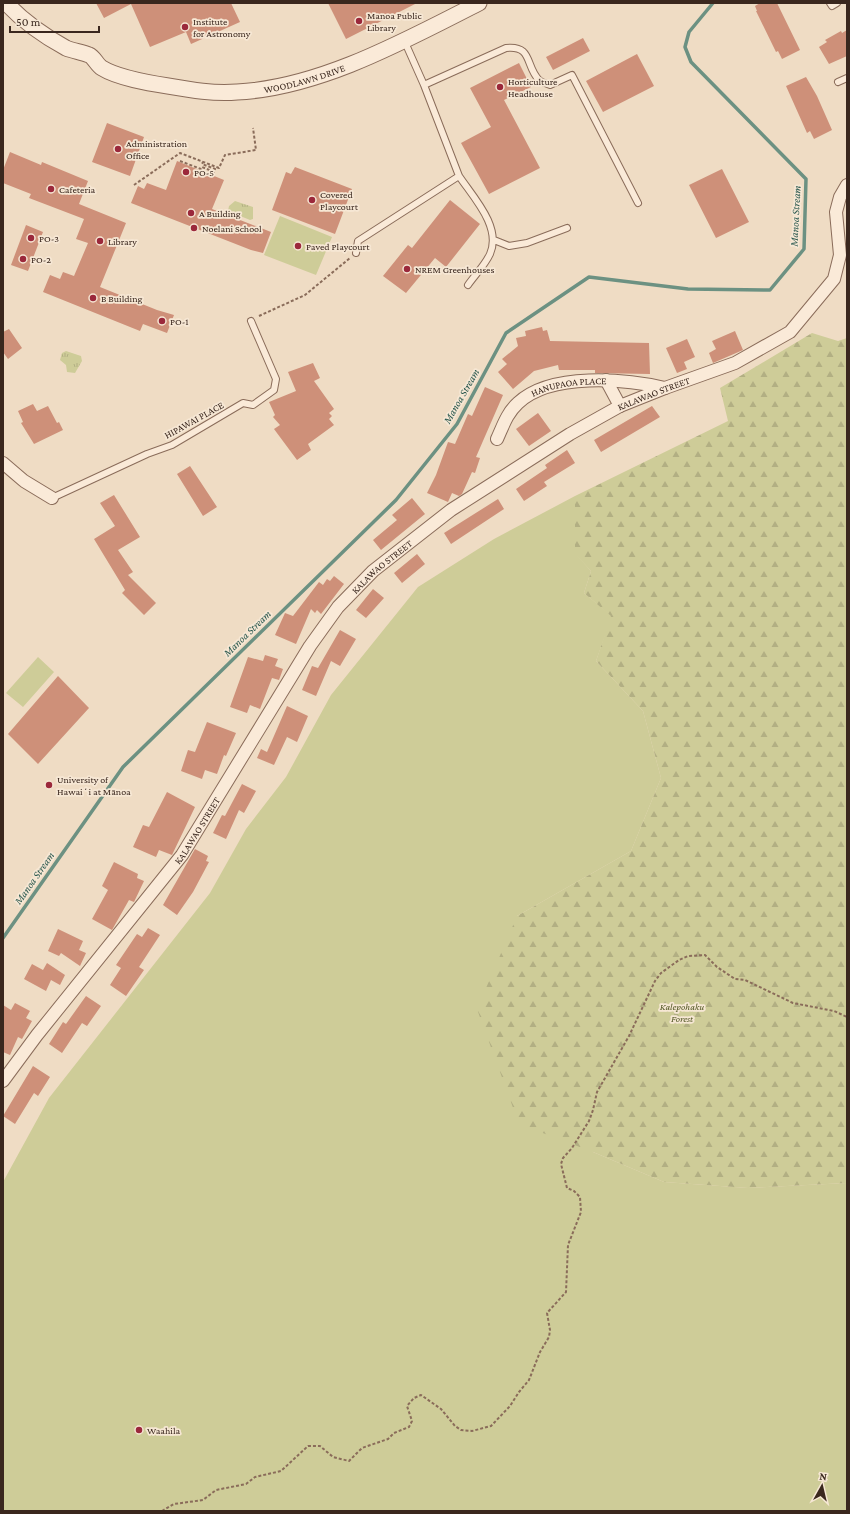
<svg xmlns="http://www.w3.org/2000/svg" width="850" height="1514" font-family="'Crimson Pro',serif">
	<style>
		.green { fill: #cecc98 }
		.forest { fill: url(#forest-firs) }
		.park { fill: url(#park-tufts) }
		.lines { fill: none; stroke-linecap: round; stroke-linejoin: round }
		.stream { stroke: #6c9182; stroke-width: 3.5 }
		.building { fill: #ce9079 }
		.service-casing { stroke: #8a6c5a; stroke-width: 8 }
		.minor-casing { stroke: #8a6c5a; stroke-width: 14 }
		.tertiary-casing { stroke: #8a6c5a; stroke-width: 17 }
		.path { stroke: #8a6c5a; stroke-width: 2; stroke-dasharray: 3 2; stroke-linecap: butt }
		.service { stroke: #faead8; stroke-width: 6 }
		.minor { stroke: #faead8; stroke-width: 12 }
		.tertiary { stroke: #faead8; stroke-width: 15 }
		.poi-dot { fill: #9b283b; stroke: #f6e7d4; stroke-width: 1.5 }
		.labels { text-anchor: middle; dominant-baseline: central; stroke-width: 3.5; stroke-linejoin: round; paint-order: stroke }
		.poi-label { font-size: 10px; fill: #3a271e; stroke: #f6e7d4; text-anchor: start }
		.street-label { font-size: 10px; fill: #3a271e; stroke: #f6e7d4 }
		.park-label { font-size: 10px; font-style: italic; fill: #525724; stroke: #f6e7d4 }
		.water-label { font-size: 11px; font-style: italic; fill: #2d5a50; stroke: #f6e7d4 }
	</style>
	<defs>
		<pattern id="forest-firs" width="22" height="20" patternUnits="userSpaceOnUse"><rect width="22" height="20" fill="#cecc98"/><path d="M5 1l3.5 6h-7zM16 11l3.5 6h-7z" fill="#b2af83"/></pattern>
		<pattern id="park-tufts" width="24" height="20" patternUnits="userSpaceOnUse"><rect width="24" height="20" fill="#cecc98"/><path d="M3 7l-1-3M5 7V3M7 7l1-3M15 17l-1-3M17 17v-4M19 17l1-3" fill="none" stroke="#b2af83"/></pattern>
	</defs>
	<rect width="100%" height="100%" fill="#efdcc4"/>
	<path class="green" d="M280,216L332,237L316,275L264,255Z
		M575,496V553L591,571L584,593L612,616L596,661L643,711L661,778L631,851L517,916L593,1152L664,1182L748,1188L847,1183V1511H3V1182L49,1098L210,893L246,829L286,777L331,695L418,587L494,539Z
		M38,657L54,672L23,707L6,693Z"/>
	<path class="forest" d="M812,333L838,341L847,338V1183L748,1188L664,1182L593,1152L519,1124L477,1009L517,916L631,851L661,778L643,711L596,661L611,616L584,593L591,571L575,554V496L728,421L720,388Z"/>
	<path class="park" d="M235,201L253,207V219L250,220L228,211L229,206Z
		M66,351L81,356L82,361L75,373L67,372L66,365L60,360L62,353Z"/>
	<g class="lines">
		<path class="stream" d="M3,938L123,767L396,500L457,424L506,333L589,277L688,289L770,290L804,249L806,179L691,62L685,47L689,32L713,3"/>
	</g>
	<path class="building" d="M96,3H231L240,22L191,44L186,32L150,47L131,4L104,18Z
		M328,3H417L346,39Z
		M760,3H777L800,50L782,59L778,51L776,52L756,11H757L755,6Z
		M847,30V56L829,64L819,47L827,42L825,40L841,31L842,33Z
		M583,38L590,51L553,70L546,57Z
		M637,54L654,86L603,112L586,81Z
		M519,63L531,87L504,100L540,168L489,194L461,143L491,127L470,88Z
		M806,77L817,96L832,130L814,139L810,131L807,133L786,86Z
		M107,123L144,137L130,176L92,162Z
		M10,152L41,165L42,162L88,181L79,204L126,223L100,287L157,310L174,315L167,333L143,324L140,331L43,292L50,275L60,279L63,272L74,276L88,243L76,239L84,219L29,198L31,194L3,183V170Z
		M177,161L224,180L212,209L271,232L263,253L251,250L131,203L138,186L144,189L147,183L166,190Z
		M295,167L352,189L335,234L272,210L286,172L291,174Z
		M722,169L749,222L716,238L689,185Z
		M450,200L480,224L446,267L435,258L406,293L383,276L408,245L412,248Z
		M26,225L43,232L28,271L11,265Z
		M542,327L543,331L547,330L550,341L649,343L650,374L595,373V370H559L558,365L534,371L513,389L498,372L507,364L502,359L518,346L516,338L526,336L525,331Z
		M9,329L22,348L8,359L3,352V332Z
		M735,331L743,350L713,363L709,353L716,349L712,341Z
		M687,339L695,357L684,362L687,369L677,373L666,348Z
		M313,363L320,378L314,381L334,409L329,413L332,416L329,419L334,425L308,444L311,450L297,460L274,429L280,425L273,417L275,415L269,402L296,391L288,372Z
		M485,387L503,395L476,457L480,458L475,473L472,472L462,494L459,496L452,493L448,502L427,493L436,475L448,442L455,444L468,414L472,416Z
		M33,404L37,411L48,406L57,423L59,422L63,430L34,444L21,423L23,422L18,411Z
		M652,406L660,417L601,452L594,440Z
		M538,413L551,431L529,446L516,429Z
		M567,450L575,463L544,482L547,486L524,501L516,489L547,468L545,465Z
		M190,466L217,507L203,516L177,474Z
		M114,495L140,537L118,550L133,572L128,575L156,603L144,615L122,593L125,590L94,539L115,526L100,503Z
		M412,498L425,514L381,550L373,540L397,520L392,515Z
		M498,499L504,509L451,544L444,533Z
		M417,554L425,564L402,583L394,573Z
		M334,576L344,584L321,614L317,610L315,613L311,609L296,644L275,635L285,613L293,616L319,582L323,585L327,579L330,581Z
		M373,589L384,598L366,618L356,610Z
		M340,630L356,639L340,666L331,661L316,696L302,690L312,666L318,668Z
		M265,655L278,659L275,666L283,669L279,680L272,678L260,709L250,705L247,713L230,707L248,657L263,661Z
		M58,676L89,708L38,764L8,734Z
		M287,706L308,716L297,742L287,737L274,765L257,758L261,749L267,752Z
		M207,722L236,733L226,756L224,755L217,774L205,770L202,779L181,771L188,750L195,752Z
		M242,784L256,791L244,813L239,810L226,839L213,833L222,815L225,816Z
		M167,792L195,807L172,855L159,850L156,857L133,847L143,825L149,827Z
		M195,849L208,856L206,861L209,862L193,892L177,915L163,905Z
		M114,862L138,874L137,878L144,881L134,902L129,900L112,930L92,919L108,890L102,886Z
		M148,928L160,935L139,967L144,970L126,996L110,985L121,968L116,965L137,934L142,937Z
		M58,929L83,941L79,950L86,953L80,966L61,953L59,956L48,951Z
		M47,963L65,975L60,985L51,980L46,991L24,979L32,964L43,970Z
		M86,996L101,1006L87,1026L82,1023L62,1053L49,1044L63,1022L66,1024Z
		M15,1003L30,1011L26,1018L32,1021L22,1039L18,1037L10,1055L3,1052V1005L11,1010Z
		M33,1066L50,1077L38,1096L34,1093L15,1124L3,1116Z"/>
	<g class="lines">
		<defs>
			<path id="service" d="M830,3L832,6L837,3
				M838,82L847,78
				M424,85L506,48C533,45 525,66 539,80C541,82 547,84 550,85L572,75L638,203
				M459,176C473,197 502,227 490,254C485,265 475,275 468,285
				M494,240L509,246L527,243L567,228
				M356,253L358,241L459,176L424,85L404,40
				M52,498L147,454L172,445L243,403L253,405L274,390L276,379L251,321"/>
			<g id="minor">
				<path d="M606,380L620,406"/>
				<path id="s1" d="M497,439C503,426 507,413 518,403C551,372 625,379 665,388"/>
				<path d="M3,463L24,481L52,498"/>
				<path id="s2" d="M3,1081L37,1035L182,855L310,646L338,607L373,571L451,510L570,434L620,406L665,388L735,363L790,332L834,279L840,255L836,212L840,197L847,185"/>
			</g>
			<g id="tertiary">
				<path id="s3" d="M6,3C23,21 44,36 66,48C73,51 82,52 89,55C94,57 97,65 102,68C118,78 149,83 168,86C191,90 214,94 237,92C320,88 406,40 479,3"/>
			</g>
		</defs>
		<use href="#service" class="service-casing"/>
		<use href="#minor" class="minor-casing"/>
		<use href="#tertiary" class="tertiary-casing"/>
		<path class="path" d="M180,161L201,169L202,167L214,172L215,169L202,164L203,162
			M134,185L180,153L219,168L225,155L256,150L253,128
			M259,316L305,295L350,258
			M162,1511L174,1504L203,1500L216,1490L246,1484L255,1477L281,1471L308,1446H320L333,1457L349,1461L362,1448L388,1439L394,1433L409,1427L412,1421L407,1406L414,1398L421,1395L441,1409L455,1426L461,1430L472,1431L491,1426L510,1406L519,1392L529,1380L540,1352L549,1337L550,1330L547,1313L566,1292L568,1245L581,1212L580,1197L574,1191L567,1188L561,1164L563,1158L572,1148L589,1121L593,1110L597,1092L629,1036L655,981L661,973L679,960L688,956L705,955L717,967L735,979L745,980L793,1003L834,1011L847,1017"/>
		<use href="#service" class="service"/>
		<use href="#minor" class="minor"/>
		<use href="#tertiary" class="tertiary"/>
	</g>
	<g class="poi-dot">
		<circle cx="359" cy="21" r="4"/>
		<circle cx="185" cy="27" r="4"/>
		<circle cx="500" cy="87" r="4"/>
		<circle cx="118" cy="149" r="4"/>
		<circle cx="186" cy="172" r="4"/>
		<circle cx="51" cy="189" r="4"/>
		<circle cx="312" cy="200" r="4"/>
		<circle cx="191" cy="213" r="4"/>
		<circle cx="194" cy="228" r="4"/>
		<circle cx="31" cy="238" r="4"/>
		<circle cx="100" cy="241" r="4"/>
		<circle cx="298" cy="246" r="4"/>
		<circle cx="23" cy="259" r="4"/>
		<circle cx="407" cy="269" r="4"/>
		<circle cx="93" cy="298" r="4"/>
		<circle cx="162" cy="321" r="4"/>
		<circle cx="49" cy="785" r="4"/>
		<circle cx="139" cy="1430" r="4"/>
	</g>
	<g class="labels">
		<g class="poi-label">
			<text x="367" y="15">Manoa Public<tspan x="367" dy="12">Library</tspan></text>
			<text x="193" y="21">Institute<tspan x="193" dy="12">for Astronomy</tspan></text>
			<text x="508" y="81">Horticulture<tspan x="508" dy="12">Headhouse</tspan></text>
			<text x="126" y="143">Administration<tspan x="126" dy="12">Office</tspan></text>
			<text x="194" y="172">PO-5</text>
			<text x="59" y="189">Cafeteria</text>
			<text x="320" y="194">Covered<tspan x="320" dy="12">Playcourt</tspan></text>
			<text x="199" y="213">A Building</text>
			<text x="202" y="228">Noelani School</text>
			<text x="39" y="238">PO-3</text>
			<text x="108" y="241">Library</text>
			<text x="306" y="246">Paved Playcourt</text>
			<text x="31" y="259">PO-2</text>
			<text x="415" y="269">NREM Greenhouses</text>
			<text x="101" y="298">B Building</text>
			<text x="170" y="321">PO-1</text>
			<text x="57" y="779">University of<tspan x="57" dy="12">Hawaiʻi at Mānoa</tspan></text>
			<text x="147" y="1430">Waahila</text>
		</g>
		<g class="street-label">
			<text stroke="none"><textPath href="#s3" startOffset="325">WOODLAWN DRIVE</textPath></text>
			<text stroke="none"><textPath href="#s1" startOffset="97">HANUPAOA PLACE</textPath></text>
			<text stroke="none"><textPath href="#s2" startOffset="965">KALAWAO STREET</textPath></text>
			<text transform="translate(194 420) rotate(-29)">HIPAWAI PLACE</text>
			<text stroke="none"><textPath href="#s2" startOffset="641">KALAWAO STREET</textPath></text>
			<text stroke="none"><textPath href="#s2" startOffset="317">KALAWAO STREET</textPath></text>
		</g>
		<g class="park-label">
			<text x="682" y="1006">Kalepohaku<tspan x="682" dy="12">Forest</tspan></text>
		</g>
		<g class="water-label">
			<text transform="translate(795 216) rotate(-87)">Manoa Stream</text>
			<text transform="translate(461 396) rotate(-60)">Manoa Stream</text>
			<text transform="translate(247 633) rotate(-44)">Manoa Stream</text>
			<text transform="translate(34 878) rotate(-55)">Manoa Stream</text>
		</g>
	</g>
	<rect width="850" height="1514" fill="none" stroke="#3a271e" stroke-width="8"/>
	<g transform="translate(822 1486) rotate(8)" stroke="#f6e7d4" stroke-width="3" paint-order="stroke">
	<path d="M0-3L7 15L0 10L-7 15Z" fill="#3a271e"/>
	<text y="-6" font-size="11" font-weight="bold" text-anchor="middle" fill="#3a271e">N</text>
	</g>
	<path d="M10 26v6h89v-6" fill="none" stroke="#3a271e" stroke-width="2"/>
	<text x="16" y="26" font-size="12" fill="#3a271e" stroke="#f6e7d4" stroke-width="3" paint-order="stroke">50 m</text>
</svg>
